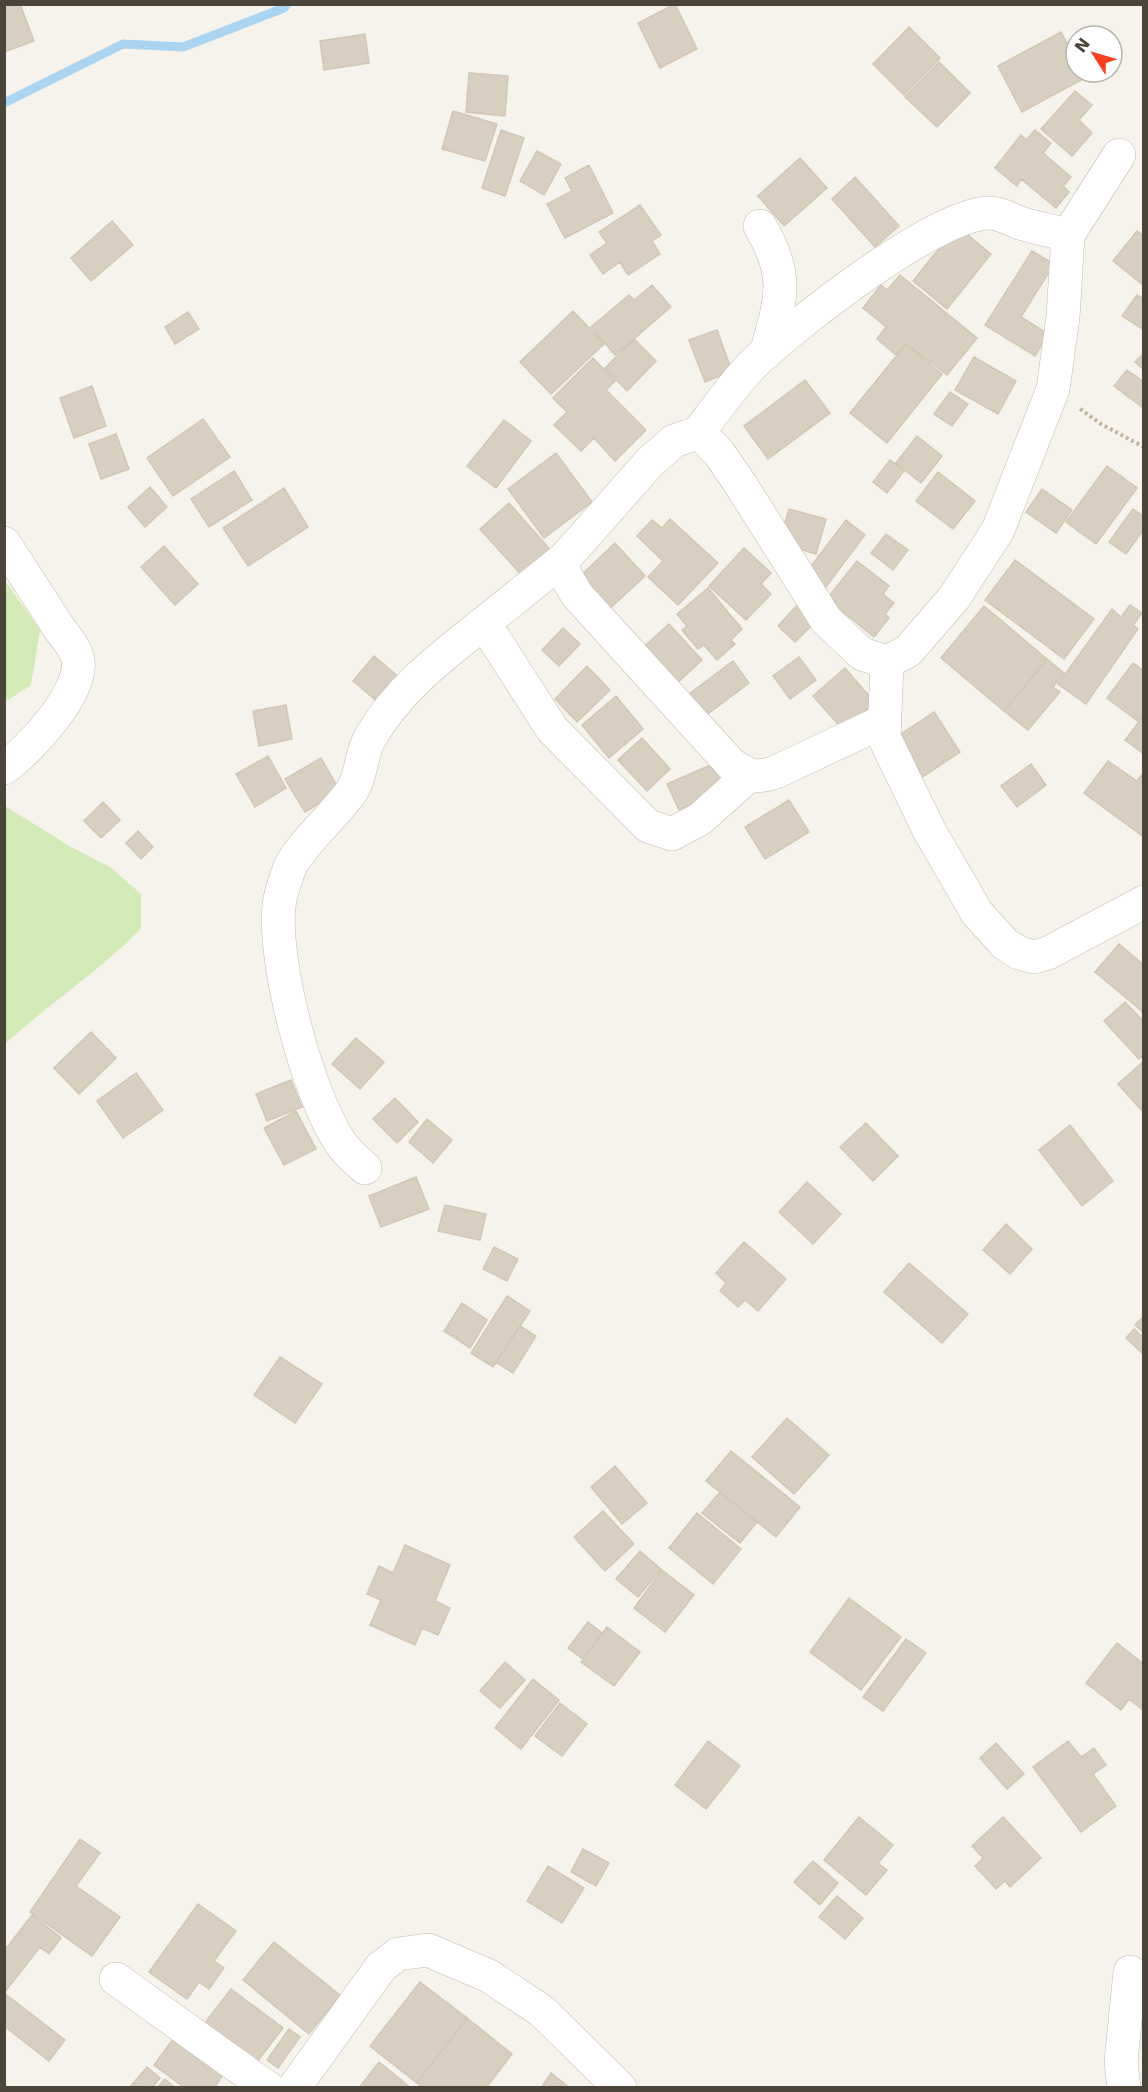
<svg xmlns="http://www.w3.org/2000/svg" width="1148" height="2092" font-family="'DejaVu Sans',sans-serif">
	<style>
		.green { fill: #d2eab5 }
		.lines { fill: none; stroke-linecap: round; stroke-linejoin: round }
		.stream { stroke: #a9d4f2; stroke-width: 9 }
		.building { fill: #d8cfc1; stroke: #d3c7b4; stroke-width: 1.5 }
		.minor-casing { stroke: #c2bbae; stroke-width: 34 }
		.path { stroke: #c4b79f; stroke-width: 4; stroke-dasharray: 3 3; stroke-linecap: butt }
		.minor { stroke: #fff; stroke-width: 33 }
	</style>
	<rect width="100%" height="100%" fill="#f6f3ec"/>
	<path class="green" d="M5,581L40,630L31,685L5,702Z
		M5,806L71,847L110,867L141,894V929C99,971 49,1004 5,1044Z"/>
	<g class="lines">
		<path class="stream" d="M4,103L123,44L183,47L284,8L287,4"/>
	</g>
	<path class="building" d="M4,4H20L34,41L4,52Z
		M675,4L697,49L660,68L638,23Z
		M909,27L940,58L904,95L873,64Z
		M1061,32L1076,60V72H1082L1085,78L1022,112L998,66Z
		M365,34L369,63L324,70L320,41Z
		M939,62L970,93L937,127L905,97Z
		M469,73L508,76L505,116L466,112Z
		M1075,91L1092,105L1079,120L1092,133L1072,156L1041,129Z
		M453,111L497,124L485,161L442,149Z
		M501,130L524,138L505,196L482,188Z
		M1035,130L1051,143L1043,153L1071,177L1063,186L1069,192L1056,208L1021,179L1017,186L995,168L1021,135L1026,140Z
		M537,151L561,164L544,195L520,181Z
		M800,158L827,188L784,226L758,196Z
		M589,165L613,213L565,238L547,204L572,191L565,178Z
		M855,177L899,226L875,247L832,199Z
		M640,205L661,235L652,241L660,254L628,275L620,262L603,274L590,255L607,243L599,232Z
		M112,221L133,245L91,281L71,258Z
		M957,226L991,254L947,309L913,281Z
		M1137,231L1144,236L1143,285L1113,261Z
		M1032,251L1054,264L1021,317L1048,334L1035,356L985,325Z
		M900,275L977,338L947,375L906,343L896,355L877,339L886,327L863,308L881,285L887,290Z
		M652,285L671,307L615,355L591,327L629,295L634,300Z
		M1137,295L1144,299V330L1122,316Z
		M573,311L604,344L551,394L520,362Z
		M188,312L199,329L175,344L165,327Z
		M717,330L732,371L705,382L689,340Z
		M634,339L656,361L627,391L605,368Z
		M906,344L942,374L887,443L850,413Z
		M1144,353V370L1135,362Z
		M974,357L1016,381L998,414L955,390Z
		M593,358L615,381L606,390L646,430L615,461L594,438L581,451L554,425L567,412L553,398Z
		M1127,370L1144,382L1142,407L1114,386Z
		M805,380L830,413L768,459L744,426Z
		M92,386L106,426L74,438L60,398Z
		M950,392L968,404L952,426L934,414Z
		M203,419L230,457L173,496L147,458Z
		M504,420L531,441L496,488L467,466Z
		M116,434L129,469L101,479L89,444Z
		M917,436L942,456L921,483L896,463Z
		M556,453L592,502L544,538L508,489Z
		M890,460L904,471L887,493L873,482Z
		M1107,466L1137,488L1096,544L1066,522Z
		M234,471L252,500L209,527L191,499Z
		M938,472L975,501L953,529L916,501Z
		M150,487L167,507L145,527L128,507Z
		M284,488L308,527L248,566L223,528Z
		M1042,489L1072,510L1056,533L1026,512Z
		M509,503L553,553L525,579L480,529Z
		M789,509L826,519L816,554L779,543Z
		M1133,509L1144,517V529L1126,554L1109,542Z
		M670,519L718,563L678,605L648,577L663,561L637,536L652,520L662,528Z
		M846,520L865,535L825,588L805,574Z
		M886,534L908,550L893,570L871,553Z
		M615,543L645,576L606,612L576,580Z
		M164,546L198,584L175,605L141,567Z
		M744,548L771,573L761,584L771,594L746,620L709,586Z
		M1015,560L1094,619L1064,659L985,600Z
		M857,561L889,586L883,594L894,603L885,614L889,618L874,637L827,599Z
		M708,588L742,629L731,640L735,644L717,660L704,645L698,649L682,630L687,626L677,614Z
		M799,603L817,620L795,642L778,626Z
		M1130,605L1142,613L1133,625L1138,629L1086,704L1058,684L1112,609L1121,617Z
		M984,606L1047,659L1004,711L941,658Z
		M669,624L702,660L672,688L639,651Z
		M563,628L580,644L559,666L542,650Z
		M374,656L400,678L379,703L353,681Z
		M799,657L816,680L790,699L773,676Z
		M1047,659L1064,673L1053,687L1060,692L1028,730L1004,711Z
		M733,661L749,683L697,722L681,700Z
		M1133,663L1144,671V715L1139,722L1107,698Z
		M587,666L610,690L577,722L555,699Z
		M845,668L875,703L844,731L813,696Z
		M616,696L643,729L609,758L582,725Z
		M286,705L292,739L259,746L253,711Z
		M934,712L960,752L921,778L895,738Z
		M1144,715V754L1125,740Z
		M642,738L670,769L647,791L618,760Z
		M268,756L286,788L255,807L236,774Z
		M321,758L340,791L305,812L285,779Z
		M1108,761L1137,781L1144,772V837L1084,793Z
		M713,764L724,790L679,810L667,784Z
		M1031,764L1046,785L1017,807L1001,786Z
		M789,800L809,832L765,859L745,827Z
		M103,802L120,820L101,838L84,821Z
		M138,831L153,847L141,859L126,843Z
		M1119,944L1144,965V1013L1095,972Z
		M1125,1002L1144,1022V1055L1139,1059L1104,1021Z
		M91,1032L116,1058L79,1094L54,1068Z
		M356,1038L384,1062L360,1089L332,1064Z
		M1144,1061V1113L1118,1084Z
		M136,1073L163,1110L123,1138L97,1101Z
		M291,1080L302,1107L267,1121L256,1094Z
		M395,1098L418,1122L397,1143L373,1119Z
		M296,1111L316,1149L284,1165L264,1128Z
		M427,1119L452,1140L433,1163L409,1142Z
		M866,1123L898,1156L873,1181L840,1147Z
		M1070,1125L1113,1181L1082,1206L1039,1150Z
		M416,1177L429,1209L381,1227L369,1196Z
		M807,1182L841,1214L813,1244L779,1212Z
		M445,1205L486,1214L480,1240L438,1231Z
		M1006,1224L1032,1249L1010,1274L983,1250Z
		M744,1242L786,1279L758,1311L745,1300L738,1307L720,1291L726,1283L716,1273Z
		M494,1247L518,1259L507,1281L483,1269Z
		M909,1263L968,1314L942,1343L884,1292Z
		M507,1296L530,1311L493,1367L471,1353Z
		M462,1303L487,1320L470,1348L444,1331Z
		M1144,1316V1333L1135,1325Z
		M520,1326L536,1336L513,1373L496,1362Z
		M1134,1329L1144,1338V1355L1126,1338Z
		M280,1357L322,1384L295,1423L254,1395Z
		M787,1418L829,1455L794,1494L752,1457Z
		M731,1451L800,1507L776,1537L706,1481Z
		M615,1466L647,1503L622,1524L591,1487Z
		M720,1492L757,1522L740,1543L702,1513Z
		M603,1511L634,1544L605,1571L574,1537Z
		M697,1513L741,1549L713,1584L669,1548Z
		M405,1545L450,1565L435,1601L450,1608L438,1635L422,1628L415,1645L370,1625L381,1600L367,1594L379,1566L393,1573Z
		M640,1551L661,1569L638,1597L616,1579Z
		M662,1570L694,1595L665,1632L634,1608Z
		M849,1598L901,1637L861,1690L810,1652Z
		M588,1622L602,1633L583,1659L568,1648Z
		M607,1627L640,1652L614,1686L581,1662Z
		M906,1639L926,1653L883,1711L863,1697Z
		M1117,1643L1144,1664V1711L1129,1699L1121,1710L1086,1683Z
		M505,1662L525,1680L500,1708L480,1691Z
		M533,1679L559,1700L521,1749L495,1728Z
		M560,1703L587,1724L562,1756L535,1736Z
		M708,1741L740,1766L706,1809L675,1785Z
		M1068,1741L1081,1757L1094,1748L1106,1765L1093,1774L1116,1806L1081,1832L1033,1767Z
		M996,1743L1024,1774L1007,1789L980,1758Z
		M859,1817L893,1845L878,1863L887,1870L866,1895L824,1860Z
		M1003,1817L1041,1858L1010,1887L1005,1881L996,1889L975,1866L983,1858L972,1846Z
		M80,1839L100,1853L76,1886L120,1917L92,1956L30,1912Z
		M583,1849L609,1863L596,1886L571,1872Z
		M813,1861L838,1883L820,1905L794,1882Z
		M548,1866L584,1888L562,1923L527,1901Z
		M837,1896L863,1918L845,1939L819,1917Z
		M198,1904L236,1931L214,1961L224,1968L209,1989L199,1982L187,1999L149,1972Z
		M32,1915L61,1938L49,1954L40,1947L4,1993V1951Z
		M274,1942L340,1995L309,2034L243,1980Z
		M420,1982L467,2018L417,2083L370,2046Z
		M231,1989L283,2028L253,2067L201,2028Z
		M4,1993L65,2040L49,2061L4,2026Z
		M467,2018L512,2054L486,2088H423L417,2083Z
		M289,2029L300,2037L278,2068L267,2060Z
		M176,2035L226,2071L214,2088H185L154,2065Z
		M379,2062L411,2088H359Z
		M147,2067L160,2078L152,2088H129Z
		M551,2073L570,2088H541Z
		M165,2079L175,2088H157Z"/>
	<g class="lines">
		<defs>
			<path id="minor" d="M760,226C790,276 781,300 766,353
				M699,432C716,409 733,385 753,364C794,325 935,214 989,213C1001,213 1009,219 1020,223C1035,228 1052,231 1068,235L1119,155
				M4,543C22,571 40,598 57,625C63,634 74,646 77,656C88,688 29,751 4,768
				M565,558L484,623L552,729L648,826L672,834L700,819L748,776
				M887,662L884,737L929,830L977,913L1005,944L1019,953L1034,957L1048,953L1144,902
				M884,721L776,772C756,779 748,776 731,764L577,595L563,571L565,558L650,462L674,441L699,432L719,453L741,485L826,620L862,654L887,662L908,651L954,598L998,530L1053,389L1063,317L1068,235
				M365,1168C356,1160 346,1152 340,1142C308,1094 273,964 279,906C280,894 286,878 290,867C300,845 338,812 353,789C362,774 361,753 370,738C398,689 441,657 484,623
				M116,1979L268,2088
				M294,2088L381,1967L398,1954L428,1950L489,1976L542,2011L620,2088
				M1124,2088L1121,2062L1130,1972"/>
		</defs>
		<use href="#minor" class="minor-casing"/>
		<path class="path" d="M1080,409L1101,424L1144,447"/>
		<use href="#minor" class="minor"/>
	</g>
	<rect width="1148" height="2092" fill="none" stroke="#4b4439" stroke-width="12"/>
	<g transform="translate(1094 54) rotate(307)"><circle r="28" fill="#ffffff" stroke="#b7b4b0" stroke-width="1.5"/>
	<path d="M0-4.5L10 22L0 15L-10 22Z" fill="#fc3f1d"/>
	<text y="-9" font-size="16" font-weight="bold" text-anchor="middle" fill="#4b4439">N</text>
	</g>
</svg>
